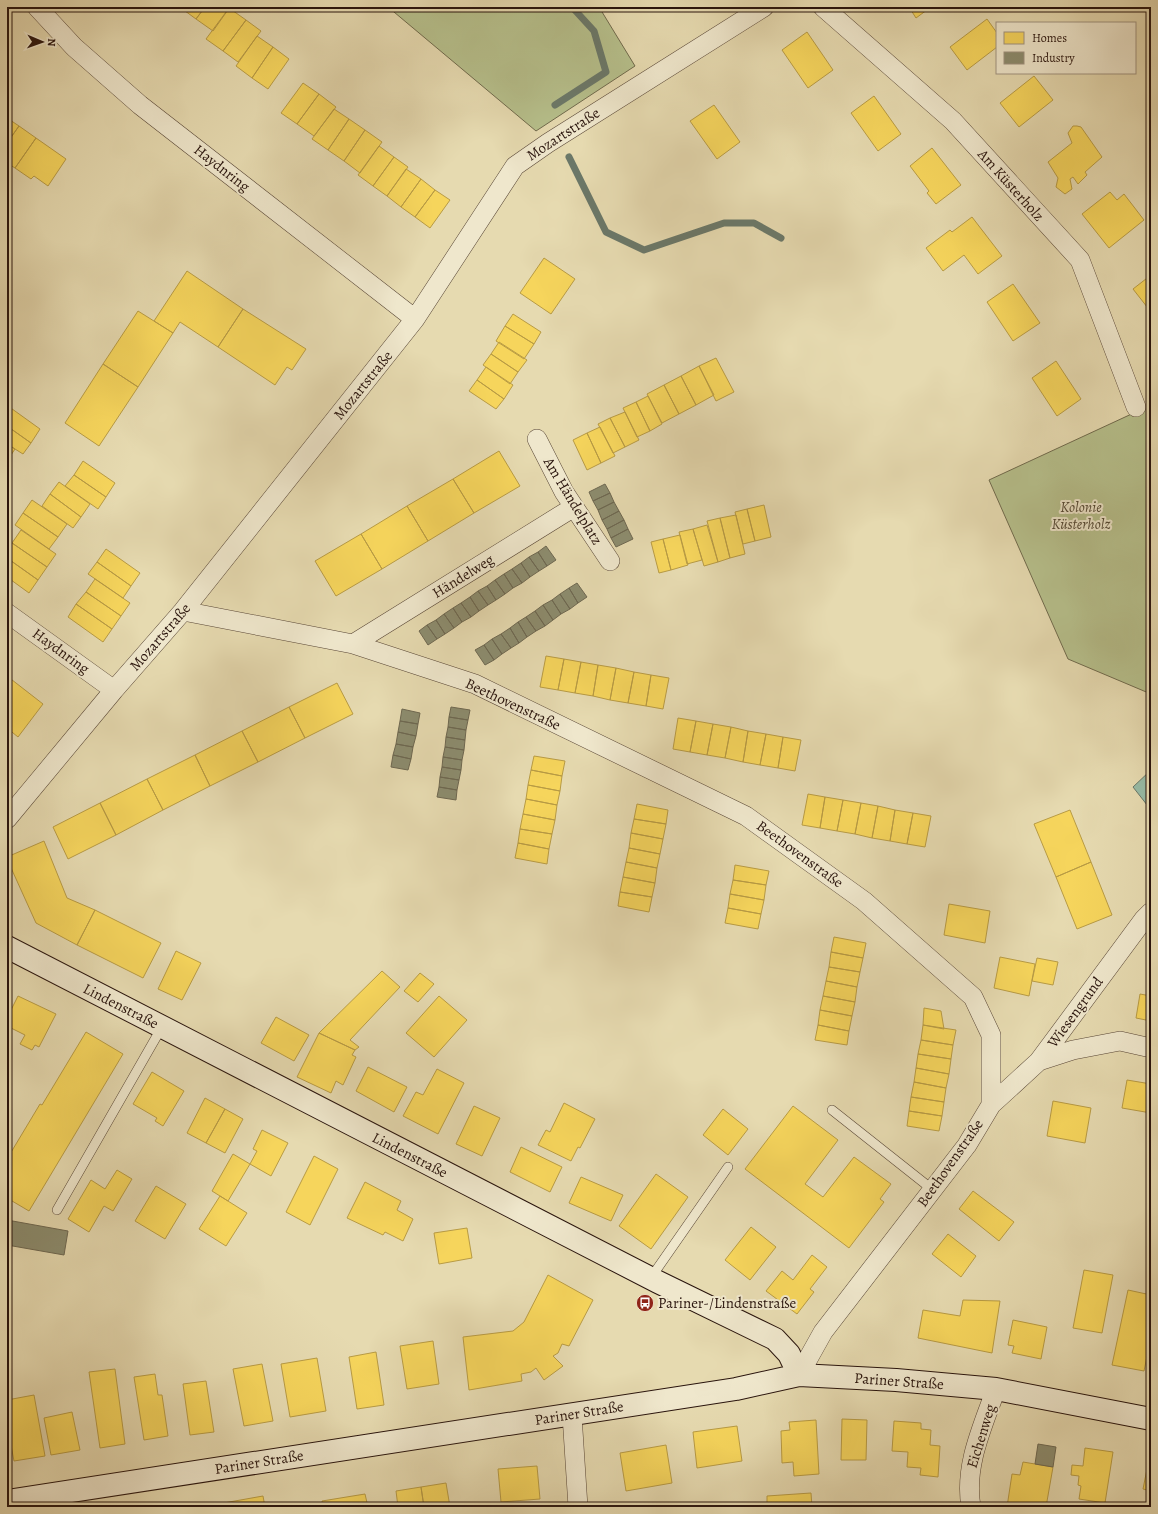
<svg xmlns="http://www.w3.org/2000/svg" width="1158" height="1514" font-family="Alegreya,serif">
	<style>
		.green { fill: #b6bf8b; stroke: #706a4c }
		.water { fill: #97bba6; stroke: #6b7869 }
		.homes { fill: #f6d55c; stroke: #b89b44 }
		.industry { fill: #8c8c6e; stroke: #6e6851 }
		.lines { fill: none; stroke-linecap: round; stroke-linejoin: round }
		.stream { stroke: #6b7869; stroke-width: 7 }
		.lane-casing { stroke: #584636; stroke-width: 10 }
		.street-casing { stroke: #584636; stroke-width: 20 }
		.secondary-casing { stroke: #29140d; stroke-width: 24 }
		.lane { stroke: #efe7cc; stroke-width: 9 }
		.street { stroke: #efe7cc; stroke-width: 19 }
		.secondary { stroke: #efe7cc; stroke-width: 22 }
		.labels { text-anchor: middle; dominant-baseline: central; stroke-width: 4; stroke-linejoin: round; paint-order: stroke }
		.street-label { font-size: 15px; fill: #29140d; stroke: #efe7cc }
		.park-label { font-size: 15px; font-style: italic; fill: #534733; stroke: #efe7cc }
		.poi-label { font-size: 15px; fill: #29140d; stroke: #efe7cc; text-anchor: start }
	</style>
	<rect width="100%" height="100%" fill="#e6dab0"/>
	<filter id="stains"><feTurbulence type="fractalNoise" baseFrequency=".005" numOctaves="4"/><feColorMatrix values="0 0 0 0 .2 0 0 0 0 .09 0 0 0 0 .02 0 0 0 .5 -.17"/></filter>
	<radialGradient id="worn" r=".72"><stop offset=".6" stop-color="#630" stop-opacity="0"/><stop offset="1" stop-color="#630" stop-opacity=".3"/></radialGradient>
	<path class="green" d="M388,7H599L635,66L536,131Z
		M1151,405V694L1068,659L989,480Z"/>
	<path class="water" d="M1151,770V810L1133,787Z"/>
	<path class="homes" d="M182,7H205L196,19L181,8Z
		M205,7H230L213,31L196,19Z
		M909,7H931L916,18Z
		M229,8L246,20L223,51L206,39Z
		M987,19L997,33V47L967,70L950,47Z
		M246,20L261,31L238,62L223,51Z
		M807,32L833,70L808,88L782,50Z
		M257,36L273,47L252,78L236,66Z
		M273,47L289,59L268,89L252,78Z
		M1034,76L1053,100L1019,127L1000,103Z
		M303,83L319,94L297,124L281,113Z
		M319,94L336,107L314,136L297,124Z
		M874,96L901,134L878,151L851,113Z
		M714,105L740,142L717,159L690,121Z
		M334,109L349,119L328,150L312,139Z
		M7,118L19,126L7,143Z
		M349,119L365,130L344,161L328,150Z
		M19,126L36,138L15,168L7,163V143Z
		M1073,126H1077L1081,127L1102,157L1085,172L1087,175L1078,184L1073,177L1070,179L1072,189L1065,194L1056,187L1058,178L1048,162L1072,143L1068,133Z
		M365,130L382,142L360,173L344,161Z
		M36,138L66,159L48,186L34,176L31,179L15,168Z
		M379,146L394,157L373,186L358,175Z
		M932,148L961,185L936,204L927,193L929,191L910,166Z
		M394,157L408,167L387,196L373,186Z
		M406,169L421,179L401,207L387,196Z
		M421,179L435,190L415,217L401,207Z
		M435,190L450,200L430,228L415,217Z
		M1110,192L1117,200L1124,194L1144,220L1109,248L1082,214Z
		M972,217L1002,256L978,274L964,255L943,271L926,248L950,230L952,232Z
		M544,258L575,279L551,314L520,293Z
		M187,271L243,309L218,347L180,322L173,333L154,321Z
		M1151,275V312L1133,289Z
		M1013,284L1040,323L1013,341L987,302Z
		M243,309L306,349L292,370L287,367L275,385L218,347Z
		M138,311L173,333L138,387L103,364Z
		M513,314L541,332L534,344L505,326Z
		M505,326L534,344L524,359L496,341Z
		M499,342L527,360L518,372L491,354Z
		M491,354L518,372L510,384L483,365Z
		M716,358L734,392L716,401L699,366Z
		M1056,361L1081,399L1057,416L1032,378Z
		M103,364L138,387L99,446L65,423Z
		M699,366L714,395L696,405L681,376Z
		M486,367L513,385L504,399L477,380Z
		M681,376L696,405L679,414L664,385Z
		M477,380L504,399L496,409L469,391Z
		M664,385L679,414L662,423L647,394Z
		M648,396L662,424L650,431L636,402Z
		M636,402L650,431L637,437L623,408Z
		M8,406L40,429L31,443L7,426Z
		M625,412L639,440L625,447L610,418Z
		M610,418L625,447L613,453L598,424Z
		M7,426L31,443L23,454L7,444Z
		M600,427L615,456L601,463L587,433Z
		M587,433L601,463L587,470L573,440Z
		M7,444L15,449L7,461Z
		M499,451L520,486L474,513L453,479Z
		M83,461L115,483L106,497L74,475Z
		M74,475L106,497L98,509L65,486Z
		M453,479L474,513L428,541L407,506Z
		M59,482L90,504L81,517L50,494Z
		M50,494L81,517L73,528L42,506Z
		M32,500L67,524L58,537L23,513Z
		M764,505L771,537L755,541L747,509Z
		M407,506L428,541L382,569L361,534Z
		M747,509L755,541L743,544L735,512Z
		M23,513L58,537L49,549L15,525Z
		M736,515L745,554L730,558L720,518Z
		M720,518L730,558L718,562L707,521Z
		M707,525L718,562L704,566L693,529Z
		M693,529L702,560L687,564L679,532Z
		M21,530L56,554L47,567L12,543Z
		M361,534L382,569L336,596L315,561Z
		M680,535L688,565L671,570L663,539Z
		M663,539L671,570L659,573L651,542Z
		M12,543L47,567L38,580L7,558V550Z
		M106,549L140,573L131,586L97,562Z
		M7,558L38,580L29,593L7,577Z
		M97,562L131,586L123,598L88,574Z
		M95,579L130,603L121,616L86,592Z
		M86,592L121,616L112,629L76,604Z
		M76,604L112,629L103,642L68,617Z
		M546,656L564,659L558,690L540,687Z
		M564,659L581,662L575,693L558,690Z
		M581,662L598,665L593,696L575,693Z
		M598,665L616,668L610,700L593,696Z
		M616,668L634,672L628,703L610,700Z
		M634,672L651,675L646,706L628,703Z
		M651,675L669,678L663,709L646,706Z
		M7,676L43,704L18,737L7,728Z
		M337,683L353,714L305,738L289,707Z
		M289,707L305,738L258,762L242,731Z
		M678,718L696,721L690,752L673,749Z
		M696,721L713,724L707,755L690,752Z
		M713,724L731,727L725,758L707,755Z
		M731,727L748,731L743,762L725,758Z
		M242,731L258,762L210,786L195,755Z
		M748,731L766,734L760,765L743,762Z
		M766,734L783,737L778,768L760,765Z
		M783,737L801,740L795,771L778,768Z
		M195,755L210,786L163,810L147,779Z
		M534,756L565,761L562,776L531,770Z
		M531,770L562,776L560,791L528,785Z
		M147,779L163,810L116,835L100,803Z
		M528,785L560,791L557,805L526,799Z
		M808,794L825,797L820,828L802,825Z
		M825,797L843,800L837,831L820,828Z
		M526,799L557,805L555,820L523,814Z
		M843,800L861,803L855,834L837,831Z
		M100,803L116,835L68,859L53,827Z
		M861,803L878,806L872,838L855,834Z
		M637,804L668,810L666,824L634,819Z
		M878,806L895,810L890,841L872,838Z
		M895,810L913,813L907,844L890,841Z
		M1070,810L1091,862L1056,877L1034,824Z
		M913,813L931,816L925,847L907,844Z
		M523,814L555,820L552,834L520,829Z
		M634,819L666,824L663,839L631,833Z
		M520,829L552,834L549,849L518,843Z
		M631,833L663,839L660,854L629,848Z
		M44,841L67,898L95,910L77,945L36,923L7,859V857Z
		M518,843L549,849L547,864L515,858Z
		M629,848L660,854L657,868L626,862Z
		M626,862L657,868L655,883L623,877Z
		M1091,862L1112,915L1077,929L1056,877Z
		M735,865L769,871L766,885L733,880Z
		M623,877L655,883L652,897L620,892Z
		M733,880L766,885L764,900L730,894Z
		M620,892L652,897L649,912L618,906Z
		M730,894L764,900L761,914L728,908Z
		M949,904L990,911L985,943L944,935Z
		M728,908L761,914L758,929L725,923Z
		M95,910L161,943L143,978L77,945Z
		M834,937L866,943L863,958L831,952Z
		M176,951L201,963L182,1000L158,989Z
		M831,952L863,958L860,972L829,967Z
		M1000,957L1035,964L1029,996L994,988Z
		M1037,958L1058,962L1053,985L1032,981Z
		M829,967L860,972L857,987L826,981Z
		M382,971L400,987L350,1040L359,1047L355,1050L319,1033Z
		M420,973L434,984L418,1002L404,991Z
		M826,981L857,987L855,1002L823,996Z
		M1140,994L1151,996V1021L1136,1018Z
		M18,996L56,1014L39,1047L35,1045L32,1050L20,1044L25,1035L7,1026V1018Z
		M439,996L467,1020L434,1057L406,1033Z
		M823,996L855,1002L852,1016L820,1010Z
		M924,1008L941,1011L944,1029L923,1025Z
		M820,1010L852,1016L849,1031L818,1025Z
		M276,1017L309,1035L294,1061L261,1043Z
		M818,1025L849,1031L847,1045L815,1040Z
		M923,1025L956,1030L953,1045L921,1040Z
		M86,1032L123,1054L29,1211L7,1198V1159L40,1104L42,1105Z
		M319,1033L355,1050L352,1055L356,1057L343,1085L336,1081L331,1093L297,1077Z
		M921,1040L953,1045L951,1059L918,1054Z
		M918,1054L951,1059L949,1074L916,1068Z
		M368,1067L407,1087L394,1112L356,1091Z
		M916,1068L949,1074L946,1088L914,1082Z
		M437,1069L464,1083L438,1134L403,1116L416,1092L423,1095Z
		M152,1072L184,1091L163,1126L155,1121L157,1118L133,1104Z
		M1127,1080L1151,1084V1113L1122,1108Z
		M914,1082L946,1088L944,1102L911,1097Z
		M911,1097L944,1102L942,1116L909,1111Z
		M205,1098L225,1109L206,1143L187,1133Z
		M1053,1101L1091,1108L1085,1143L1047,1136Z
		M564,1103L595,1119L580,1148L578,1147L571,1161L538,1145L546,1130L550,1132Z
		M474,1106L500,1118L482,1156L456,1144Z
		M793,1106L838,1140L805,1184L823,1197L854,1157L891,1184L880,1199L884,1202L849,1248L745,1169Z
		M225,1109L243,1119L225,1153L206,1143Z
		M723,1109L748,1129L728,1155L703,1135Z
		M909,1111L942,1116L939,1131L907,1126Z
		M262,1130L288,1143L271,1176L250,1164L257,1151L253,1149Z
		M521,1147L562,1167L550,1192L510,1172Z
		M233,1154L250,1164L228,1201L212,1191Z
		M314,1156L338,1169L310,1225L286,1212Z
		M117,1170L132,1179L113,1211L104,1206L89,1232L68,1219L91,1180L105,1189Z
		M656,1174L688,1197L651,1249L619,1226Z
		M581,1177L623,1195L611,1221L569,1203Z
		M365,1182L401,1201L397,1210L413,1219L403,1241L385,1232L383,1235L347,1218Z
		M156,1186L186,1204L165,1239L135,1221Z
		M973,1191L1014,1222L999,1241L959,1209Z
		M220,1196L247,1213L226,1246L199,1229Z
		M751,1227L776,1247L750,1280L725,1260Z
		M467,1228L472,1258L439,1264L434,1233Z
		M948,1234L976,1256L961,1277L932,1254Z
		M812,1255L827,1267L810,1289L814,1292L797,1314L766,1291L782,1271L793,1280Z
		M1084,1270L1113,1275L1102,1333L1073,1328Z
		M548,1275L593,1300L569,1346L562,1344L558,1353L553,1356L563,1366L544,1380L536,1368L531,1372L521,1374L522,1381L469,1390L463,1337L513,1331L524,1322Z
		M1128,1290L1151,1295V1337L1144,1371L1112,1365Z
		M963,1300L1000,1301L992,1353L918,1338L923,1310L960,1316Z
		M1013,1320L1047,1327L1041,1359L1012,1353L1014,1346L1008,1345Z
		M433,1341L439,1384L407,1389L400,1346Z
		M376,1352L384,1405L357,1409L349,1357Z
		M317,1358L326,1411L290,1417L281,1364Z
		M262,1364L273,1421L244,1426L233,1369Z
		M115,1369L125,1444L100,1448L89,1372Z
		M155,1374L158,1395H162L168,1436L144,1440L134,1377Z
		M206,1381L214,1432L190,1435L183,1384Z
		M34,1395L45,1456L14,1461L7,1424V1400Z
		M72,1412L80,1450L51,1455L44,1418Z
		M842,1419L867,1420L866,1460H841Z
		M816,1420L819,1474L794,1476L793,1462L782,1463L781,1431L790,1430L789,1422Z
		M894,1421L921,1423V1429L931,1430L930,1445L940,1446L938,1477L920,1475L921,1468L907,1467L908,1452L892,1451Z
		M737,1426L742,1461L697,1468L693,1432Z
		M666,1445L672,1483L626,1491L620,1453Z
		M1085,1448L1113,1452L1105,1503L1079,1499L1081,1486L1078,1485L1079,1476L1071,1475L1072,1465L1083,1466Z
		M1149,1459L1151,1460V1491L1143,1489Z
		M1023,1462L1053,1467L1046,1507H1007L1012,1474L1020,1475Z
		M537,1466L540,1499L501,1502L498,1469Z
		M446,1483L450,1507H424L421,1487Z
		M421,1487L424,1507H398L396,1491Z
		M811,1493L812,1507H767V1496Z
		M365,1494L368,1507H323L322,1501Z
		M263,1496L265,1507H219L218,1504Z"/>
	<path class="industry" d="M605,484L610,493L593,501L589,492Z
		M610,493L614,502L598,510L593,501Z
		M614,502L619,511L602,520L598,510Z
		M619,511L624,520L607,529L602,520Z
		M624,520L628,529L611,538L607,529Z
		M628,529L633,539L616,547L611,538Z
		M546,546L556,560L547,566L538,552Z
		M538,552L547,566L539,571L529,557Z
		M529,557L539,571L530,577L521,563Z
		M521,563L530,577L522,583L512,569Z
		M512,569L522,583L513,588L504,574Z
		M504,574L513,588L505,594L495,580Z
		M495,580L505,594L496,600L487,586Z
		M577,583L587,597L578,603L569,588Z
		M487,586L496,600L488,605L478,591Z
		M569,588L578,603L570,609L560,594Z
		M478,591L488,605L479,611L470,597Z
		M560,594L570,609L561,614L552,600Z
		M470,597L479,611L471,617L461,603Z
		M552,600L561,614L553,620L543,605Z
		M461,603L471,617L462,622L453,608Z
		M543,605L553,620L545,626L535,611Z
		M453,608L462,622L454,628L444,614Z
		M535,611L545,626L536,631L526,617Z
		M444,614L454,628L445,634L436,620Z
		M526,617L536,631L527,637L518,622Z
		M436,620L445,634L437,639L427,625Z
		M518,622L527,637L519,643L510,628Z
		M427,625L437,639L428,645L419,631Z
		M510,628L519,643L511,648L501,634Z
		M501,634L511,648L502,654L492,639Z
		M492,639L502,654L494,660L484,645Z
		M484,645L494,660L485,665L475,650Z
		M451,707L470,710L468,720L449,717Z
		M402,709L420,713L418,724L400,721Z
		M449,717L468,720L466,730L448,727Z
		M400,721L418,724L416,736L398,732Z
		M448,727L466,730L465,740L446,737Z
		M398,732L416,736L413,747L396,744Z
		M446,737L465,740L464,750L445,747Z
		M396,744L413,747L411,759L393,755Z
		M445,747L464,750L462,760L443,757Z
		M393,755L411,759L408,770L391,767Z
		M443,757L462,760L461,770L442,767Z
		M442,767L461,770L459,780L440,777Z
		M440,777L459,780L457,790L439,787Z
		M439,787L457,790L456,800L437,797Z
		M7,1220L68,1231L64,1255L7,1245Z
		M1038,1444L1056,1447L1053,1467L1035,1464Z"/>
	<g class="lines">
		<path class="stream" d="M555,105L606,72L594,31L572,7
			M569,157L606,232L644,250L724,223H754L781,238"/>
		<defs>
			<path id="lane" d="M832,1110L933,1190
				M57,1210L162,1027
				M650,1279L728,1167"/>
			<path id="street" d="M37,7L74,47L140,105L415,319
				M823,7L953,121L1080,260L1136,407
				M537,439L564,492L610,561
				M183,611L353,644L475,684L746,816L864,901L973,997L991,1035V1105L967,1145L823,1332L799,1375
				M7,613L114,690
				M353,644L574,507
				M7,819L114,690L183,611L415,319L515,166L548,143L764,7
				M1039,1061L1073,1050L1120,1041L1151,1048
				M991,1105L1039,1061L1144,919L1151,912
				M572,1415L578,1507
				M971,1507C964,1466 982,1428 996,1389"/>
			<path id="secondary" d="M7,947L658,1282L775,1339L789,1354L799,1375
				M7,1501L736,1389L799,1375L896,1380L996,1389L1151,1419"/>
		</defs>
		<use href="#lane" class="lane-casing"/>
		<use href="#street" class="street-casing"/>
		<use href="#secondary" class="secondary-casing"/>
		<use href="#lane" class="lane"/>
		<use href="#street" class="street"/>
		<use href="#secondary" class="secondary"/>
	</g>
	<defs>
		<symbol id="bus-disc" viewBox="-11 -11 22 22"><circle r="9.5" fill="#8f2418" stroke="#efe7cc"/><path d="M-5-6H5V4H4V6H2V4H-2V6H-4V4H-5ZM-3.5-4V0h7V-4ZM-3.5 1.2v1.5H-2V1.2ZM2 1.2v1.5H3.5V1.2Z" fill="#fff"/></symbol>
	</defs>
	<g fill-rule="evenodd">
		<use href="#bus-disc" x="635" y="1293" width="20" height="20"/>
	</g>
	<g class="labels">
		<g class="street-label">
			<text transform="translate(563 134) rotate(-33)">Mozartstraße</text>
			<text transform="translate(222 168) rotate(38)">Haydnring</text>
			<text transform="translate(1011 185) rotate(48)">Am Küsterholz</text>
			<text transform="translate(363 385) rotate(-51)">Mozartstraße</text>
			<text transform="translate(573 501) rotate(59)">Am Händelplatz</text>
			<text transform="translate(463 576) rotate(-32)">Händelweg</text>
			<text transform="translate(160 637) rotate(-49)">Mozartstraße</text>
			<text transform="translate(61 651) rotate(36)">Haydnring</text>
			<text transform="translate(513 704) rotate(25)">Beethovenstraße</text>
			<text transform="translate(800 854) rotate(36)">Beethovenstraße</text>
			<text transform="translate(121 1006) rotate(27)">Lindenstraße</text>
			<text transform="translate(1075 1012) rotate(-54)">Wiesengrund</text>
			<text transform="translate(410 1155) rotate(27)">Lindenstraße</text>
			<text transform="translate(950 1163) rotate(-55)">Beethovenstraße</text>
			<text transform="translate(899 1381) rotate(4)">Pariner Straße</text>
			<text transform="translate(579 1413) rotate(-9)">Pariner Straße</text>
			<text transform="translate(981 1436) rotate(-73)">Eichenweg</text>
			<text transform="translate(259 1462) rotate(-9)">Pariner Straße</text>
		</g>
		<g class="park-label">
			<text x="1081" y="507">Kolonie<tspan x="1081" dy="17">Küsterholz</tspan></text>
		</g>
		<g class="poi-label">
			<text x="658" y="1303">Pariner-/Lindenstraße</text>
		</g>
	</g>
	<rect width="1158" height="1514" fill="none" stroke="#e6dab0" stroke-width="24"/>
	<rect x="8" y="8" width="1142" height="1498" fill="none" stroke="#29140d" stroke-width="2"/>
	<rect x="12" y="12" width="1134" height="1490" fill="none" stroke="#29140d"/>
	<rect x="996" y="22" width="140" height="52" fill="#efe7cc" stroke="#a09380"/>
	<rect x="1004" y="32" width="20" height="12" fill="#f6d55c" stroke="#a09380"/>
	<text x="1032" y="42" font-size="12" fill="#29140d">Homes</text>
	<rect x="1004" y="52" width="20" height="12" fill="#8c8c6e" stroke="#a09380"/>
	<text x="1032" y="62" font-size="12" fill="#29140d">Industry</text>
	<g transform="translate(42 42) rotate(92)" stroke="#efe7cc" stroke-width="3" paint-order="stroke">
	<path d="M0-3L7 15L0 10L-7 15Z" fill="#29140d"/>
	<text y="-6" font-size="11" font-weight="bold" text-anchor="middle" fill="#29140d">N</text>
	</g>
	<rect width="100%" height="100%" filter="url(#stains)"/>
	<rect width="100%" height="100%" fill="url(#worn)"/>
</svg>
